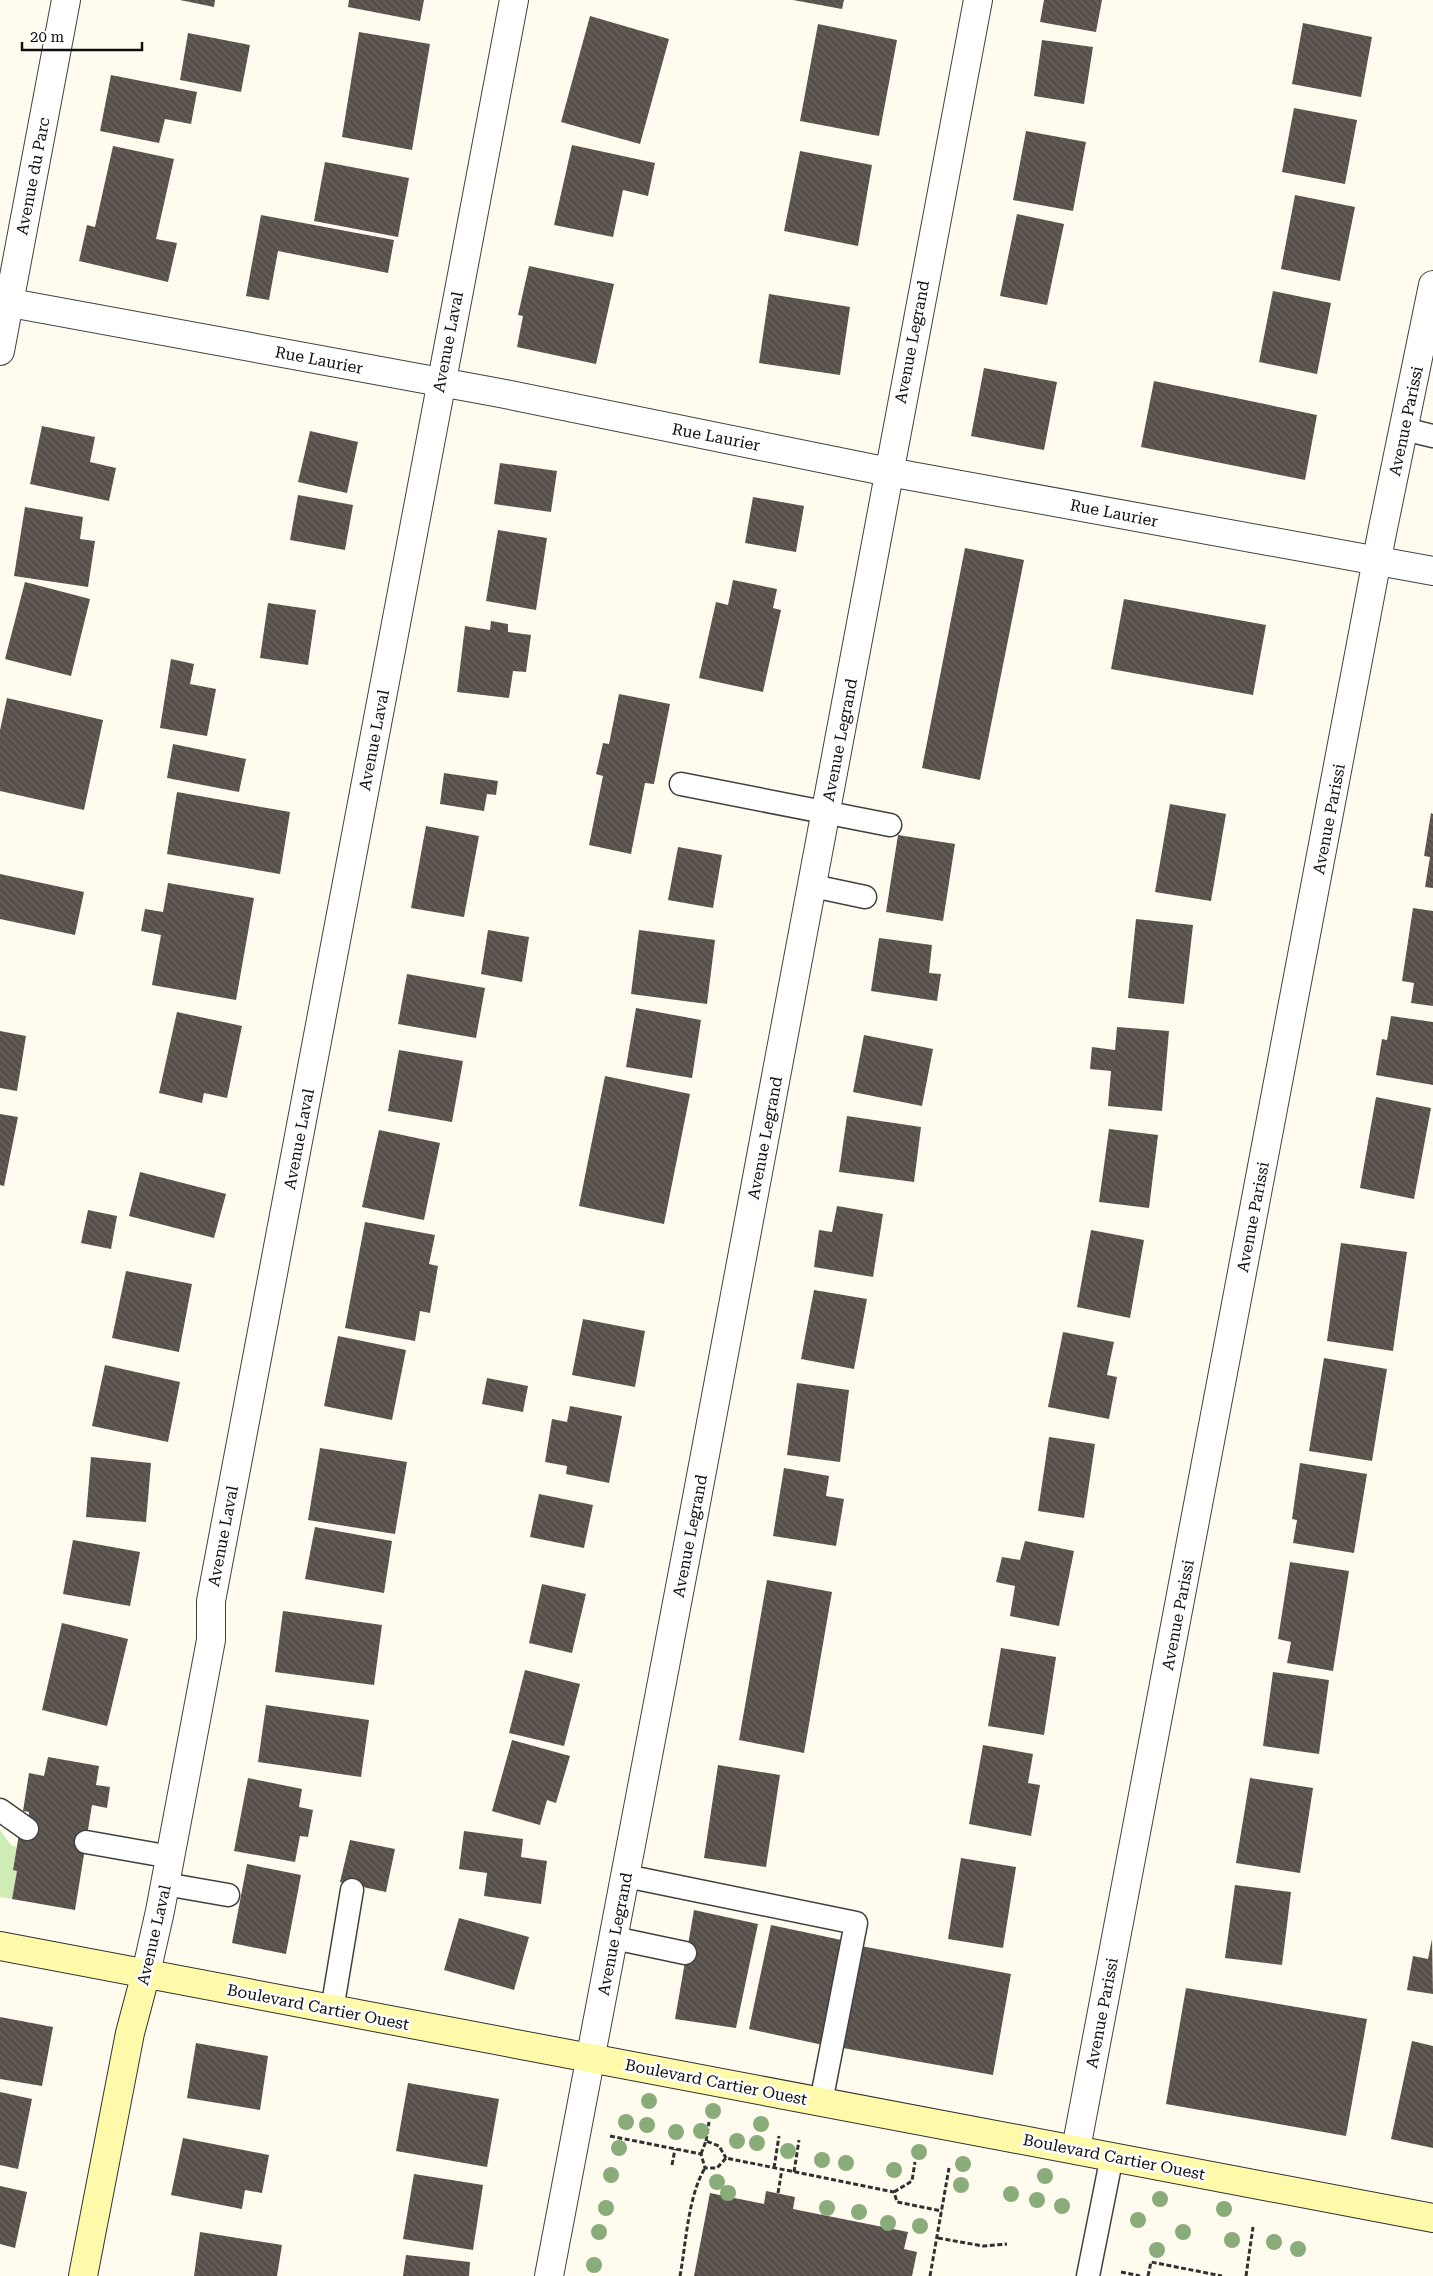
<svg xmlns="http://www.w3.org/2000/svg" width="1433" height="2276" font-family="'Roboto Serif',serif">
	<style>
		.park { fill: #d0ecb6 }
		.building { fill: url(#building-back-hatch) }
		.lines { fill: none; stroke-linecap: round; stroke-linejoin: round }
		.lane-casing { stroke: #414141; stroke-width: 25 }
		.street-casing { stroke: #414141; stroke-width: 30 }
		.secondary-casing { stroke: #303030; stroke-width: 30 }
		.path { stroke: #303030; stroke-width: 3; stroke-dasharray: 5 2.5; stroke-linecap: butt }
		.lane { stroke: #fff; stroke-width: 22 }
		.street { stroke: #fff; stroke-width: 28 }
		.secondary { stroke: #fff9aa; stroke-width: 28 }
		.tree { fill: #89ac7a }
		.labels { text-anchor: middle; dominant-baseline: central; stroke-width: 5; stroke-linejoin: round; paint-order: stroke }
		.street-label { font-size: 16px; fill: #0e0e0e; stroke: #fff }
	</style>
	<defs>
		<pattern id="building-back-hatch" width="6" height="6" patternUnits="userSpaceOnUse" patternTransform="scale(1.25)"><rect width="6" height="6" fill="#57504a"/><path d="M-1 5l2 2M0 0l6 6M5-1l2 2" fill="none" stroke="#6a6560"/></pattern>
	</defs>
	<rect width="100%" height="100%" fill="#fffcef"/>
	<path class="park" d="M0,1830L11,1845L17,1847L13,1870L17,1871L12,1899L0,1897Z"/>
	<path class="building" d="M180,0H215L214,7Z
		M349,0H424L420,21L348,7Z
		M793,0H844L842,9Z
		M1044,0H1102L1096,32L1040,22Z
		M590,16L669,39L640,144L561,122Z
		M1303,23L1372,37L1361,97L1292,84Z
		M818,24L897,40L879,136L800,121Z
		M359,32L430,44L412,150L342,137Z
		M188,33L250,45L241,92L180,80Z
		M1042,40L1093,47L1084,104L1034,96Z
		M111,75L197,92L191,124L165,119L159,143L100,131Z
		M1294,108L1357,120L1345,184L1282,172Z
		M1026,131L1086,142L1073,211L1013,200Z
		M572,145L655,163L648,196L623,190L613,237L554,225Z
		M113,146L174,159L156,239L177,243L168,282L79,261L87,225L95,227Z
		M800,151L872,165L858,246L784,231Z
		M325,162L409,178L398,237L314,221Z
		M1295,195L1355,207L1340,281L1281,269Z
		M1017,214L1064,224L1047,305L1000,296Z
		M261,215L394,240L388,273L278,251L269,300L246,296Z
		M529,266L614,284L596,364L517,347L523,316L518,315Z
		M1273,291L1331,303L1317,374L1259,362Z
		M769,294L850,307L840,375L759,363Z
		M984,368L1057,382L1044,450L971,436Z
		M1154,381L1317,415L1305,480L1141,447Z
		M42,426L95,437L90,462L116,468L109,501L30,484Z
		M310,431L358,442L347,493L298,482Z
		M500,463L557,471L551,512L494,504Z
		M298,495L353,505L345,550L290,540Z
		M753,497L804,506L796,552L745,543Z
		M25,507L83,517L80,539L95,541L88,587L14,576Z
		M498,530L547,538L536,610L486,601Z
		M965,548L1024,560L980,780L922,768Z
		M733,580L777,589L773,608L781,610L763,692L699,678L716,602L728,605Z
		M25,582L90,599L71,676L5,659Z
		M1124,599L1266,625L1253,695L1111,669Z
		M268,603L316,610L308,665L260,658Z
		M491,621L508,624V632L531,635L526,672L513,671L509,698L457,692L465,626L490,630Z
		M171,659L194,664L190,684L216,689L207,736L160,728Z
		M619,694L670,704L654,784L645,783L631,854L589,845L603,776L596,774L603,743L609,744Z
		M7,698L103,720L84,810L0,791V730Z
		M173,744L246,759L239,792L167,778Z
		M444,773L498,781L496,795L487,794L484,811L440,804Z
		M177,792L290,812L280,874L167,854Z
		M1170,804L1226,814L1211,901L1155,892Z
		M1431,813L1433,814V888L1425,887L1430,857L1424,856Z
		M426,826L479,836L464,917L411,908Z
		M898,835L955,844L943,921L886,912Z
		M678,847L722,855L713,908L668,900Z
		M0,874L84,892L75,935L0,919Z
		M168,883L254,898L236,1000L152,985L161,935L141,931L145,909L163,912Z
		M1413,908L1433,911V1006L1411,1003L1414,983L1402,981Z
		M1136,919L1193,925L1184,1004L1128,998Z
		M488,930L529,937L522,982L481,974Z
		M639,930L715,940L707,1004L631,994Z
		M879,938L932,945L929,973L941,974L937,1001L871,991Z
		M407,974L485,988L476,1038L398,1024Z
		M636,1008L701,1020L692,1078L626,1067Z
		M177,1012L242,1026L227,1098L204,1093L202,1103L159,1093Z
		M1391,1016L1433,1022V1085L1376,1075L1382,1039L1387,1040Z
		M1117,1027L1169,1031L1162,1111L1108,1106L1111,1071L1090,1069L1092,1047L1115,1050Z
		M0,1031L26,1036L17,1091L0,1088Z
		M864,1035L933,1049L922,1106L853,1092Z
		M399,1050L463,1061L452,1122L388,1111Z
		M605,1076L690,1094L664,1224L579,1206Z
		M1376,1097L1431,1108L1414,1199L1360,1188Z
		M0,1114L18,1117L4,1186L0,1185Z
		M847,1116L921,1127L914,1182L839,1172Z
		M1109,1129L1158,1135L1149,1208L1099,1202Z
		M379,1130L440,1143L424,1220L362,1207Z
		M140,1172L226,1194L214,1238L129,1216Z
		M837,1206L883,1214L873,1277L814,1267L819,1230L832,1232Z
		M88,1210L117,1216L111,1249L81,1243Z
		M365,1222L435,1235L429,1264L438,1266L430,1313L420,1311L415,1341L345,1328Z
		M1091,1230L1144,1240L1130,1318L1077,1307Z
		M1341,1243L1407,1252L1393,1351L1327,1341Z
		M126,1271L192,1284L179,1352L112,1338Z
		M814,1290L867,1299L854,1369L801,1359Z
		M583,1319L645,1331L635,1387L572,1375Z
		M1063,1332L1114,1342L1107,1375L1117,1377L1109,1419L1048,1407Z
		M338,1336L406,1350L392,1420L324,1406Z
		M1324,1358L1387,1369L1372,1461L1309,1451Z
		M105,1365L180,1382L168,1442L92,1426Z
		M487,1378L528,1386L523,1412L482,1404Z
		M797,1383L849,1390L840,1462L787,1455Z
		M570,1406L622,1416L609,1483L566,1474L567,1466L545,1462L552,1419L567,1422Z
		M1049,1437L1095,1444L1084,1518L1038,1511Z
		M320,1448L407,1462L395,1534L308,1520Z
		M91,1457L151,1463L146,1522L86,1517Z
		M1300,1463L1367,1474L1354,1553L1293,1543L1297,1520L1292,1519Z
		M784,1468L829,1476L826,1496L844,1499L836,1546L773,1536Z
		M539,1494L593,1505L584,1548L530,1537Z
		M315,1527L392,1541L384,1593L305,1579Z
		M73,1540L140,1552L130,1606L63,1594Z
		M1025,1541L1074,1551L1059,1626L1010,1616L1015,1586L996,1582L1002,1557L1020,1560Z
		M1290,1562L1349,1571L1333,1671L1287,1663L1291,1642L1278,1639Z
		M767,1580L832,1592L804,1753L739,1740Z
		M542,1584L586,1594L572,1653L529,1643Z
		M283,1611L382,1625L374,1685L275,1672Z
		M62,1623L128,1639L107,1726L42,1710Z
		M1001,1648L1056,1657L1044,1735L988,1726Z
		M525,1670L580,1684L564,1746L509,1733Z
		M1273,1672L1329,1680L1319,1754L1263,1746Z
		M266,1705L369,1720L361,1777L258,1762Z
		M512,1740L570,1756L556,1803L547,1800L540,1825L492,1811Z
		M983,1745L1033,1754L1028,1783L1040,1785L1031,1836L969,1824Z
		M48,1757L99,1766L96,1785L110,1787L107,1808L92,1805L75,1910L12,1899L17,1871L13,1870L19,1834L27,1829L29,1812L23,1811L29,1773L44,1776Z
		M718,1765L780,1775L766,1867L704,1858Z
		M248,1778L302,1789L299,1807L313,1810L308,1837L300,1836L295,1862L234,1851Z
		M1250,1778L1313,1788L1300,1873L1236,1863Z
		M464,1831L523,1839L521,1857L547,1861L541,1904L484,1896L487,1873L459,1869Z
		M350,1840L395,1849L386,1892L340,1882Z
		M961,1858L1016,1867L1003,1948L948,1939Z
		M247,1864L301,1875L286,1954L232,1943Z
		M1235,1885L1291,1892L1282,1965L1225,1958Z
		M694,1910L758,1924L736,2028L675,2019Z
		M459,1918L529,1937L514,1990L444,1970Z
		M771,1925L846,1941L823,2045L749,2029Z
		M1432,1939L1433,1994L1407,1990L1413,1956L1428,1959Z
		M861,1946L1011,1974L993,2075L843,2048Z
		M1186,1988L1367,2019L1346,2136L1166,2104Z
		M0,2017L53,2027L42,2086L0,2079Z
		M1412,2041L1433,2046V2148L1391,2139Z
		M196,2043L268,2056L260,2110L187,2098Z
		M408,2083L499,2099L487,2167L396,2151Z
		M0,2092L32,2099L18,2169L0,2165Z
		M183,2138L269,2155L262,2193L245,2190L242,2209L171,2195Z
		M414,2174L483,2185L473,2250L403,2239Z
		M0,2186L27,2192L15,2248L0,2244Z
		M766,2191L795,2197L793,2209L908,2232L904,2249L917,2252L912,2276H694L710,2193L764,2204Z
		M200,2232L282,2245L277,2276H194Z
		M406,2255L470,2262L469,2276H403Z"/>
	<g class="lines">
		<defs>
			<path id="lane" d="M1404,429L1433,436
				M681,784L890,825
				M813,886L865,897
				M0,1810L27,1829
				M86,1842L171,1857
				M626,1876L856,1923L821,2102
				M165,1884L228,1895
				M614,1938L685,1953
				M332,2010L352,1890
				M1088,2276L1112,2156"/>
			<path id="street" d="M0,301L500,393L889,472L1433,571
				M0,351L66,0
				M146,1973L160,1911L211,1640V1601L514,0
				M1076,2149L1382,533L1433,285
				M549,2276L692,1524L978,0"/>
			<path id="secondary" d="M0,1946L1433,2218
				M83,2276L130,2033L146,1973"/>
		</defs>
		<use href="#lane" class="lane-casing"/>
		<use href="#street" class="street-casing"/>
		<use href="#secondary" class="secondary-casing"/>
		<path class="path" d="M610,2136L701,2154L705,2168H717L726,2158L894,2192L897,2202L942,2211
			M706,2141L709,2122
			M701,2154L706,2141L719,2146L726,2158
			M672,2165L675,2149
			M774,2168L779,2136
			M794,2172L799,2140
			M894,2192L912,2181L915,2162
			M778,2193L782,2169
			M938,2238L983,2246L1007,2244
			M1121,2272L1140,2276
			M680,2276C686,2244 688,2196 705,2168
			M930,2276L949,2168
			M1148,2276L1151,2262L1222,2276
			M1246,2276L1253,2227"/>
		<use href="#lane" class="lane"/>
		<use href="#street" class="street"/>
		<use href="#secondary" class="secondary"/>
	</g>
	<g class="tree">
		<circle cx="649" cy="2101" r="8"/>
		<circle cx="713" cy="2111" r="8"/>
		<circle cx="626" cy="2122" r="8"/>
		<circle cx="761" cy="2124" r="8"/>
		<circle cx="647" cy="2125" r="8"/>
		<circle cx="701" cy="2131" r="8"/>
		<circle cx="676" cy="2132" r="8"/>
		<circle cx="737" cy="2141" r="8"/>
		<circle cx="757" cy="2143" r="8"/>
		<circle cx="619" cy="2148" r="8"/>
		<circle cx="788" cy="2151" r="8"/>
		<circle cx="919" cy="2152" r="8"/>
		<circle cx="822" cy="2160" r="8"/>
		<circle cx="846" cy="2163" r="8"/>
		<circle cx="963" cy="2164" r="8"/>
		<circle cx="894" cy="2170" r="8"/>
		<circle cx="611" cy="2175" r="8"/>
		<circle cx="1045" cy="2176" r="8"/>
		<circle cx="717" cy="2182" r="8"/>
		<circle cx="961" cy="2185" r="8"/>
		<circle cx="728" cy="2193" r="8"/>
		<circle cx="1011" cy="2194" r="8"/>
		<circle cx="1160" cy="2199" r="8"/>
		<circle cx="1037" cy="2200" r="8"/>
		<circle cx="1062" cy="2206" r="8"/>
		<circle cx="606" cy="2208" r="8"/>
		<circle cx="827" cy="2208" r="8"/>
		<circle cx="1224" cy="2209" r="8"/>
		<circle cx="859" cy="2212" r="8"/>
		<circle cx="1138" cy="2220" r="8"/>
		<circle cx="888" cy="2223" r="8"/>
		<circle cx="920" cy="2226" r="8"/>
		<circle cx="599" cy="2232" r="8"/>
		<circle cx="1183" cy="2232" r="8"/>
		<circle cx="1232" cy="2240" r="8"/>
		<circle cx="1274" cy="2242" r="8"/>
		<circle cx="1298" cy="2249" r="8"/>
		<circle cx="1157" cy="2250" r="8"/>
		<circle cx="594" cy="2265" r="8"/>
	</g>
	<g class="labels">
		<g class="street-label">
			<text transform="translate(33 176) rotate(-79)">Avenue du Parc</text>
			<text transform="translate(448 342) rotate(-79)">Avenue Laval</text>
			<text transform="translate(912 342) rotate(-79)">Avenue Legrand</text>
			<text transform="translate(319 360) rotate(11)">Rue Laurier</text>
			<text transform="translate(1406 421) rotate(-78)">Avenue Parissi</text>
			<text transform="translate(716 437) rotate(11)">Rue Laurier</text>
			<text transform="translate(1114 513) rotate(11)">Rue Laurier</text>
			<text transform="translate(374 740) rotate(-79)">Avenue Laval</text>
			<text transform="translate(840 740) rotate(-79)">Avenue Legrand</text>
			<text transform="translate(1329 819) rotate(-79)">Avenue Parissi</text>
			<text transform="translate(765 1138) rotate(-79)">Avenue Legrand</text>
			<text transform="translate(299 1139) rotate(-79)">Avenue Laval</text>
			<text transform="translate(1253 1217) rotate(-79)">Avenue Parissi</text>
			<text transform="translate(223 1536) rotate(-79)">Avenue Laval</text>
			<text transform="translate(690 1536) rotate(-79)">Avenue Legrand</text>
			<text transform="translate(1178 1615) rotate(-79)">Avenue Parissi</text>
			<text transform="translate(615 1934) rotate(-79)">Avenue Legrand</text>
			<text transform="translate(154 1935) rotate(-77)">Avenue Laval</text>
			<text transform="translate(318 2007) rotate(11)">Boulevard Cartier Ouest</text>
			<text transform="translate(1102 2013) rotate(-79)">Avenue Parissi</text>
			<text transform="translate(716 2082) rotate(11)">Boulevard Cartier Ouest</text>
			<text transform="translate(1114 2157) rotate(11)">Boulevard Cartier Ouest</text>
		</g>
	</g>
	<path d="M22 42v8h120v-8" fill="none" stroke="#0e0e0e" stroke-width="2.5"/>
	<text x="30" y="42" font-size="15" fill="#0e0e0e" stroke="#ffffff" stroke-width="4" paint-order="stroke">20 m</text>
</svg>
